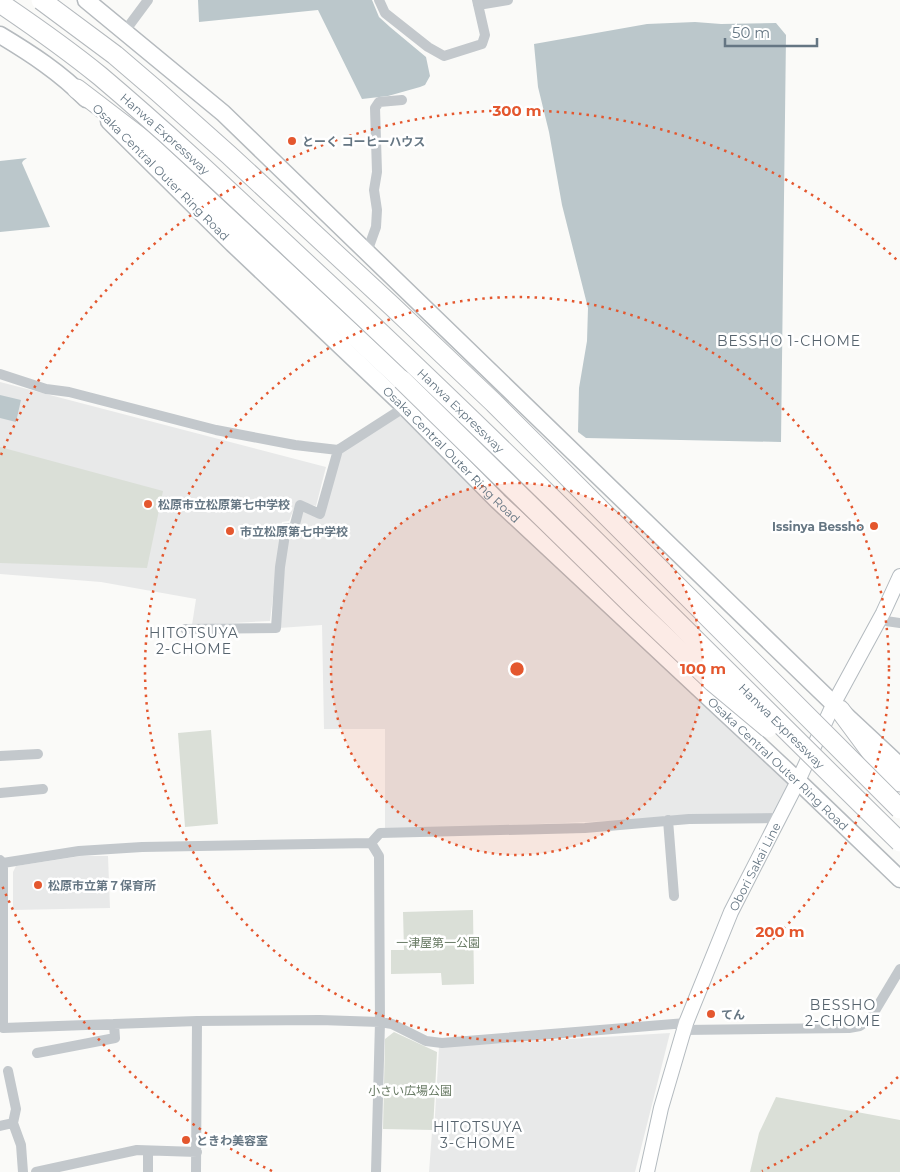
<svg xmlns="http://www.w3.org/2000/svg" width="900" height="1172" font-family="Montserrat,'Noto Sans JP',sans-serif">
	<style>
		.built { fill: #e8e9e9 }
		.green { fill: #dadfd7 }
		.water { fill: #bbc7cb }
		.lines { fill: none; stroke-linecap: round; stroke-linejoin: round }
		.secondary-casing { stroke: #b3babf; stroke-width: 16 }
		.primary-casing { stroke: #b5babe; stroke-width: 19 }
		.motorway-casing { stroke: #b4b9bd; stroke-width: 21 }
		.minor { stroke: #c3c8cc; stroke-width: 10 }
		.secondary { stroke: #fff; stroke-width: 14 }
		.primary { stroke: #fff; stroke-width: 16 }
		.motorway { stroke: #fff; stroke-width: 19 }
		.motorway-bridge-casing { stroke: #b4b9bd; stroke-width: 21; stroke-linecap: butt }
		.motorway-bridge { stroke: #fff; stroke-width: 19 }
		.ring { fill: none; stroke: #e4572e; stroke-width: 2.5; stroke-dasharray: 2.5 5 }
		.poi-dot { fill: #e4572e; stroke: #fff; stroke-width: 2 }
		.labels { text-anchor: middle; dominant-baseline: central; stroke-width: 5; stroke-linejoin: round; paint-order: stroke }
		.street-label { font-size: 12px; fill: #657683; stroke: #fff }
		.poi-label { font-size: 12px; font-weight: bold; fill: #657683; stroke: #fff; text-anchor: start }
		.park-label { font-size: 12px; fill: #687a64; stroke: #fff }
		.neighbourhood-label { font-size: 14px; letter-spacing: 1px; fill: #57646e; stroke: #fff }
		.centre { fill: #e4572e; stroke: #fff; stroke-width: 2.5 }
		.ring-label { font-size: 15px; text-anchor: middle; font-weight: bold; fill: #e4572e; stroke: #fff; stroke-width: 5; stroke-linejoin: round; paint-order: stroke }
	</style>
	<rect width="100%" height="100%" fill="#fafaf8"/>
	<path class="built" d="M0,382L326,467L316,506L297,501L289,521L282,522L270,621L192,625L196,599L101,582L0,574Z
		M404,409L796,782L778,817L689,818L385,830V729H324L322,625L279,628L288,530L302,508L323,516L340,450Z
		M81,856H108L110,908L13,910V872L16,866Z
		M670,1033L635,1172H429L432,1132H434L439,1047Z"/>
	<path class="green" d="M0,447L163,491L147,568L0,563Z
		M211,730L218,824L185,827L178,733Z
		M473,910L474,984L442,985L441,973L391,974V950H404L403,912Z
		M394,1032L437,1052L433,1130L383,1129L385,1039Z
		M776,1097L900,1120V1172H750L759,1133Z"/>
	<path class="water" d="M198,0H372L379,17L390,27L426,57L430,76L425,85L420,87L388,96L362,99L318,10L199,22Z
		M695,22L721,24L776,23L786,35L781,442L586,438L578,432L579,388L587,341L588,308L562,205L549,132L538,87L534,44L647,24Z
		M27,158L23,161L22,163L50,227L0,232V161Z
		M0,395L21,400L16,422L0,418Z"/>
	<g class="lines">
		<defs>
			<g id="secondary">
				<path id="s1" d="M647,1172L661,1108L686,1023L731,912L798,781L834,703L883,613L900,576"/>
			</g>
			<g id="primary">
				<path d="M86,0L223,113L840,710L900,766"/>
				<path d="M0,35C30,53 61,73 86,99"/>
				<path id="s2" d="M109,121L233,244L405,407L498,501L798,781L900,879"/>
			</g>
			<path id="motorway" d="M77,89L145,141L402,380
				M840,710L874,756L900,782"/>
		</defs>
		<use href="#secondary" class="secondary-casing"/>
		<use href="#primary" class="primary-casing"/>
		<use href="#motorway" class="motorway-casing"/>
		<path class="minor" d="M379,0L385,13L428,47L444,56L482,44L485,35L477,0
			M478,5L508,0
			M125,31L148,0
			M367,252L376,227L377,210L374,190L377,172L375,108L379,102L402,100
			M0,374L46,389L69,392L216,430L295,445L338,450L405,407
			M879,620L900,623
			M185,629L276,628L280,567L286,528H294L300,505L320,514L338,450
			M0,756L38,754
			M0,793L43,789
			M668,820L674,896
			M371,843L379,856L380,1022L376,1172
			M0,860L3,863V1028L197,1021L320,1020L380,1022L392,1024L426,1041L442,1043L686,1023
			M3,863L79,851L142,847L371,843L380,833L585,828L689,819L779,818
			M684,1030L849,1028L860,1026L870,1019L900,969
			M37,1053L115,1038L114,1024
			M8,1071L16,1109L13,1123L21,1145L23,1172
			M0,1126L13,1123
			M148,1151V1172
			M36,1172L137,1150L197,1152
			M196,1172L197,1021"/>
		<use href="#secondary" class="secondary"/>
		<use href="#primary" class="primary"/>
		<use href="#motorway" class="motorway"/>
		<defs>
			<g id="motorway-bridge">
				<path d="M41,0L115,55L157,91L229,155L393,307L494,403L900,809"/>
				<path id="s3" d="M0,3C34,26 68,50 100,76C177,141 250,211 324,280C521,463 709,655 900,842"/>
				<path d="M402,380L634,607L713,682L768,728"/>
			</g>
		</defs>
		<use href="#motorway-bridge" class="motorway-bridge-casing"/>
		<use href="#motorway-bridge" class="motorway-bridge"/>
	</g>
	<circle cx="517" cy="669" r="186" fill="#e4572e" fill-opacity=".12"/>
	<g class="ring">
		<circle cx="517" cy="669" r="186"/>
		<circle cx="517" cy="669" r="372"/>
		<path d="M898 1077A558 558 0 0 1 762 1171M272 1171A558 558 0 0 1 1 883M1 455A558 558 0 0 1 898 261"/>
	</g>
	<g class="poi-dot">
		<circle cx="292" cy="141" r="5"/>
		<circle cx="148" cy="504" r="5"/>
		<circle cx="874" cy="526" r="5"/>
		<circle cx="230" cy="531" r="5"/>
		<circle cx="38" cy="885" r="5"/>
		<circle cx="711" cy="1014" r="5"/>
		<circle cx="186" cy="1140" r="5"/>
	</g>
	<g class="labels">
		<g class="street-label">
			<text stroke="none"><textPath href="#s3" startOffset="211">Hanwa Expressway</textPath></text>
			<text transform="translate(161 172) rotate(45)">Osaka Central Outer Ring Road</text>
			<text stroke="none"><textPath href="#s3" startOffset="616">Hanwa Expressway</textPath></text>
			<text stroke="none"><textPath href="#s2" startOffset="478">Osaka Central Outer Ring Road</textPath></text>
			<text stroke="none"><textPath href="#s3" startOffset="1066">Hanwa Expressway</textPath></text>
			<text stroke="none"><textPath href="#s2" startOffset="928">Osaka Central Outer Ring Road</textPath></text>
			<text stroke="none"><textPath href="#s1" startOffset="325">Obori Sakai Line</textPath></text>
		</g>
		<g class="poi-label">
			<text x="302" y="141">とーく コーヒーハウス</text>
			<text x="158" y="504">松原市立松原第七中学校</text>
			<text x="864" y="526" text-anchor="end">Issinya Bessho</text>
			<text x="240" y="531">市立松原第七中学校</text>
			<text x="48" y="885">松原市立第７保育所</text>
			<text x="721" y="1014">てん</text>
			<text x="196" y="1140">ときわ美容室</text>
		</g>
		<g class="park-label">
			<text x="438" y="942">一津屋第一公園</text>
			<text x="410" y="1090">小さい広場公園</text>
		</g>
		<g class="neighbourhood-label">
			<text x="789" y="341">BESSHO 1-CHOME</text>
			<text x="194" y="633">HITOTSUYA<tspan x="194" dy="16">2-CHOME</tspan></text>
			<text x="843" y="1005">BESSHO<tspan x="843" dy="16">2-CHOME</tspan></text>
			<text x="478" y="1127">HITOTSUYA<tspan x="478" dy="16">3-CHOME</tspan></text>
		</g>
	</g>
	<circle cx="517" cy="669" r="8" class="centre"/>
	<g class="ring-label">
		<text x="517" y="116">300 m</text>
		<text x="703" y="674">100 m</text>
		<text x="780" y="937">200 m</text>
	</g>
	<path d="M725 38v8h92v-8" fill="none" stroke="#657683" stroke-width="2.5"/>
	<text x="732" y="38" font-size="15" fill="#657683" stroke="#ffffff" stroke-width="4" paint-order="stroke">50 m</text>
</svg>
